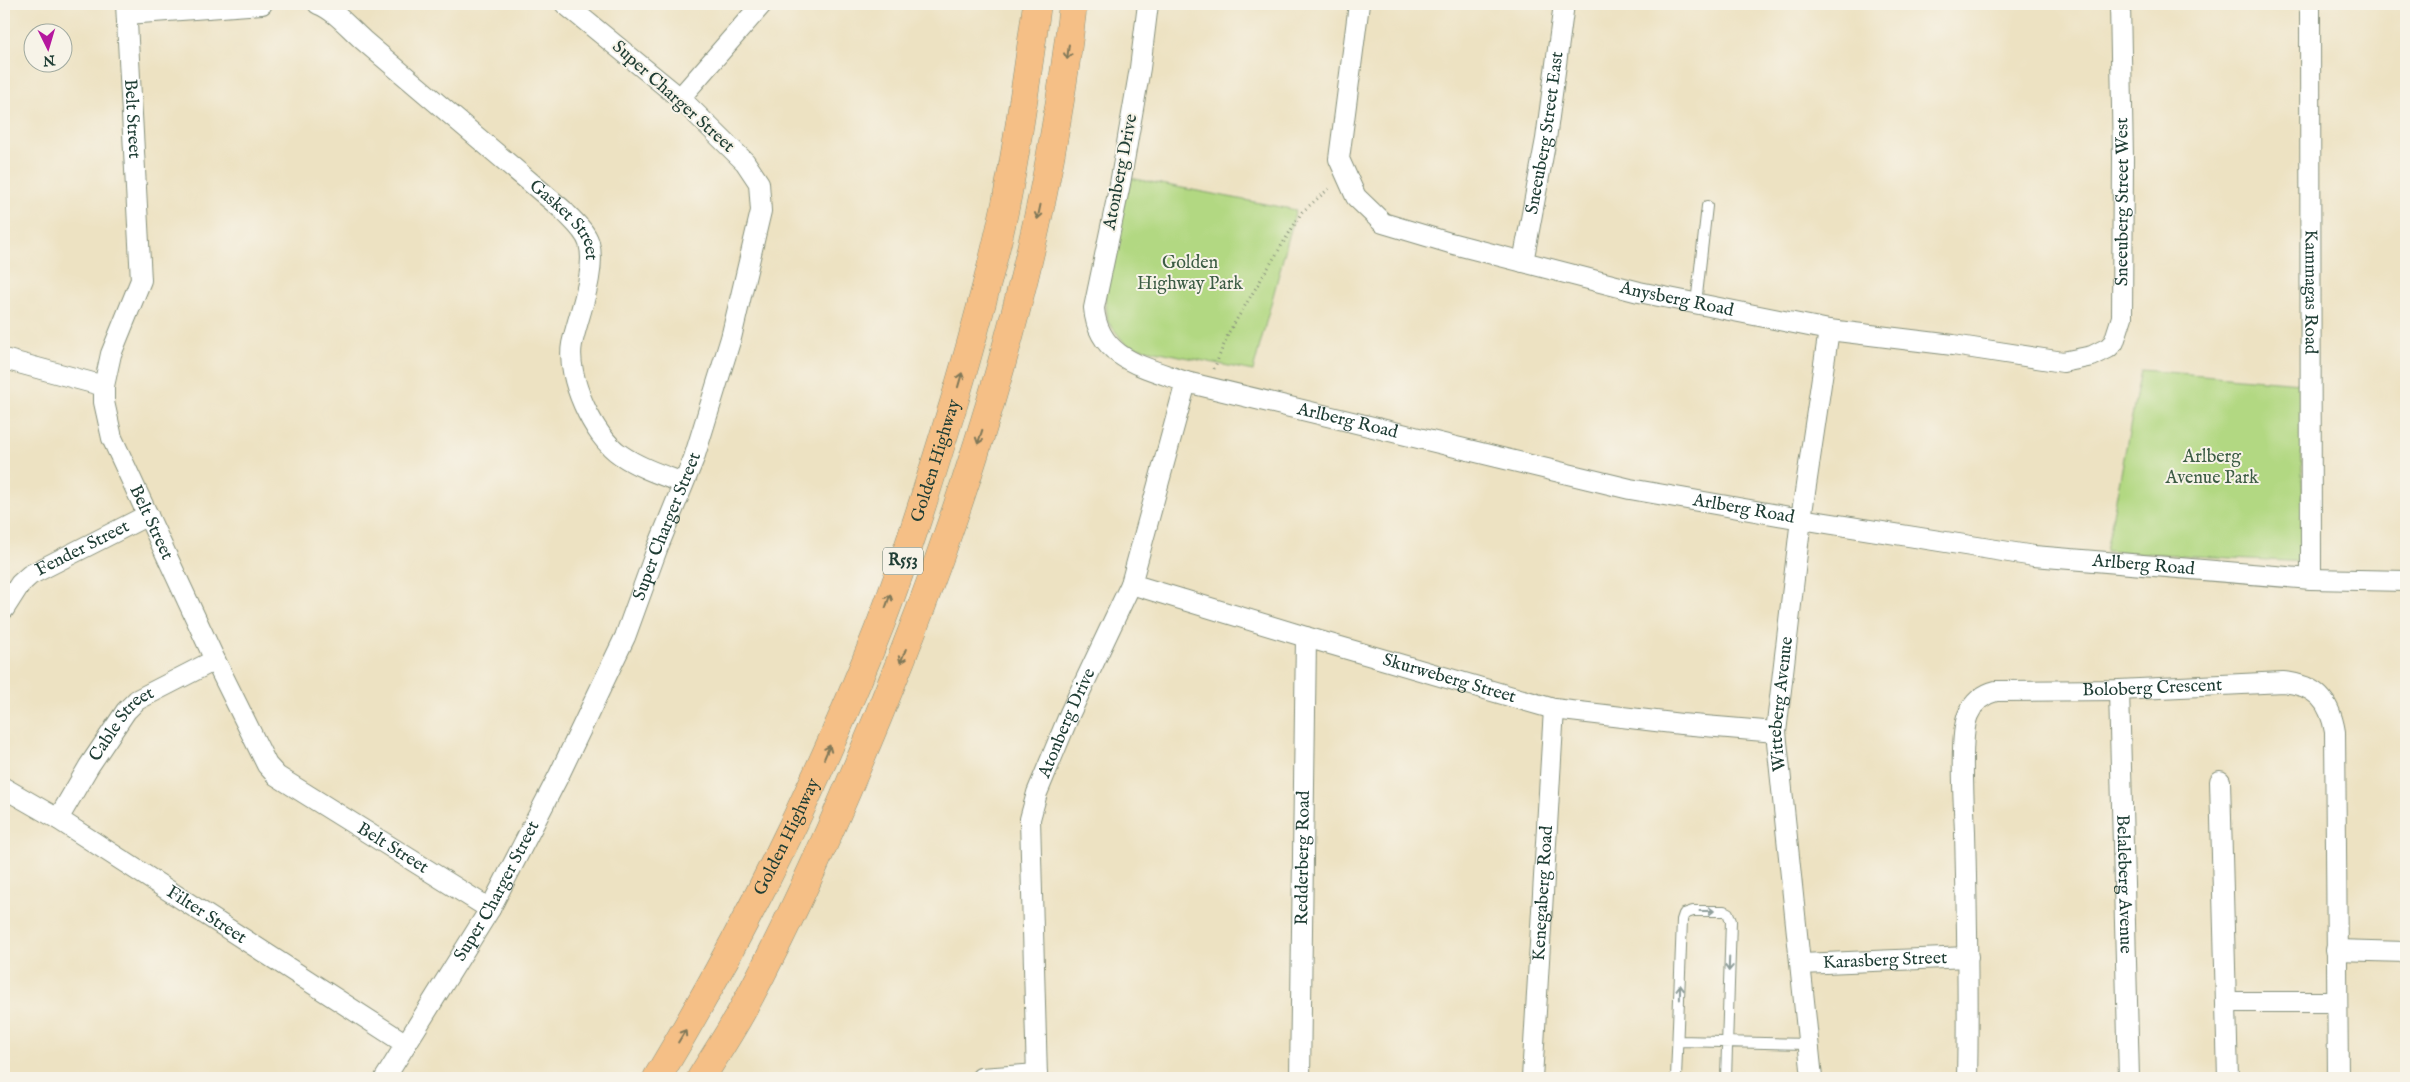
<svg xmlns="http://www.w3.org/2000/svg" width="2410" height="1082" font-family="'IM FELL English',serif">
	<style>
		.green { fill: #b2d882; stroke: #688a5b }
		.lines { fill: none; stroke-linecap: round; stroke-linejoin: round }
		.service-casing { stroke: #86907b; stroke-width: 12 }
		.minor-casing { stroke: #86907b; stroke-width: 22 }
		.primary-casing { stroke: #86907b; stroke-width: 29 }
		.path { stroke: #86907b; stroke-width: 3; stroke-dasharray: 1 4; stroke-linecap: butt }
		.service { stroke: #fff; stroke-width: 10 }
		.minor { stroke: #fff; stroke-width: 20 }
		.primary { stroke: #f5bf86; stroke-width: 28 }
		.oneway { stroke: #7f7859 }
		.oneway2 { stroke: #8f9e9a }
		.labels { text-anchor: middle; dominant-baseline: central; stroke-width: 4; stroke-linejoin: round; paint-order: stroke }
		.shield { fill: #f7f3e8; stroke: #60746a; stroke-width: 1 }
		.shield-label { font-size: 16px; font-weight: bold; fill: #1f3d34 }
		.street-label { font-size: 18px; fill: #1f3d34; stroke: #f7f3e8 }
		.park-label { font-size: 18px; fill: #3c5c44; stroke: #f7f3e8 }
	</style>
	<rect width="100%" height="100%" fill="#f7f3e8"/>
	<filter id="ink" filterUnits="userSpaceOnUse"><feTurbulence type="fractalNoise" baseFrequency=".02" numOctaves="2"/><feDisplacementMap in="SourceGraphic" scale="10" xChannelSelector="R" yChannelSelector="G"/><feConvolveMatrix kernelMatrix="1 2 1 2 8 2 1 2 1" color-interpolation-filters="sRGB"/></filter>
	<filter id="wash" filterUnits="userSpaceOnUse"><feTurbulence type="fractalNoise" baseFrequency=".0096" numOctaves="4" result="noise"/><feDisplacementMap in="SourceGraphic" scale="20" xChannelSelector="R" yChannelSelector="G"/><feGaussianBlur stdDeviation="1.12" result="paint"/><feColorMatrix in="noise" values="0 0 0 0 0 0 0 0 0 0 0 0 0 0 0 0 0 1.4 0 .05"/><feComposite in="paint" operator="in"/></filter>
	<g filter="url(#wash)">
		<rect width="100%" height="100%" fill="#ede2c2"/>
		<path class="green" d="M1125,177L1296,210L1253,371L1126,345L1108,322L1104,289Z
			M2141,370L2300,383L2304,562L2106,551Z"/>
	</g>
	<g filter="url(#ink)">
		<g class="lines">
			<defs>
				<path id="service" d="M1696,304L1707,206
					M1679,1041L1809,1044
					M1676,1078L1682,920L1684,914L1693,911H1724L1728,913L1731,921L1726,1078"/>
				<g id="minor">
					<path id="s1" d="M126,4L141,280L111,354L104,386V402L112,438L215,660L267,765L277,776L490,909"/>
					<path id="s2" d="M318,4C336,11 349,28 364,41L563,210C572,220 585,230 589,243C597,271 578,316 572,344C566,376 593,437 621,455C640,468 662,475 683,483"/>
					<path id="s3" d="M1148,4L1140,68L1120,184L1094,308C1098,359 1145,367 1186,382L1630,489L1801,519L2034,556L2311,579L2406,581"/>
					<path id="s4" d="M1359,4L1339,159L1356,197L1383,223L1450,243L1639,292L1829,330L1953,345L2063,362L2092,356L2108,348L2114,342L2122,317L2123,158L2120,4"/>
					<path id="s5" d="M2310,4L2311,579"/>
					<path d="M127,14L262,4"/>
					<path d="M680,98L762,4"/>
					<path id="s6" d="M1523,262L1546,139L1564,4"/>
					<path d="M4,359L104,386"/>
					<path id="s7" d="M1131,584L1306,637L1554,709L1681,724L1776,732"/>
					<path id="s8" d="M4,609L20,584L30,575L148,515"/>
					<path id="s9" d="M2119,690L2129,1078"/>
					<path d="M2220,781L2228,1078"/>
					<path id="s10" d="M4,788L58,819L406,1044"/>
					<path id="s11" d="M58,819L89,766L126,711L137,700L215,660"/>
					<path d="M2336,950L2406,952"/>
					<path id="s12" d="M1801,964L1968,957"/>
					<path d="M2226,1002H2337"/>
					<path id="s13" d="M385,1078L490,909L559,775L625,637L657,549L694,458L731,338L761,211L759,183L745,162L680,98L565,4"/>
					<path d="M981,1078L1037,1074"/>
					<path id="s14" d="M1037,1078L1030,819L1037,793L1070,713L1131,584L1186,382"/>
					<path id="s15" d="M1300,1078L1306,637"/>
					<path id="s16" d="M1532,1078L1554,709"/>
					<path id="s17" d="M1812,1078L1776,732L1801,519L1829,330"/>
					<path id="s18" d="M1967,1078C1969,996 1967,914 1965,832C1964,805 1959,737 1968,715C1973,703 1983,694 1996,691L2119,690L2283,682C2316,685 2330,701 2335,732L2338,1078"/>
				</g>
				<g id="primary">
					<path id="s19" d="M657,1078C744,933 819,781 881,623C909,550 932,474 955,399C974,334 992,269 1006,203C1019,137 1028,70 1037,4"/>
					<path d="M701,1078C715,1055 730,1033 743,1009C794,915 837,816 878,717C972,489 1046,250 1073,4"/>
				</g>
			</defs>
			<use href="#service" class="service-casing"/>
			<use href="#minor" class="minor-casing"/>
			<use href="#primary" class="primary-casing"/>
			<path class="path" d="M1214,369L1229,332L1302,212L1331,187"/>
			<use href="#service" class="service"/>
			<use href="#minor" class="minor"/>
			<use href="#primary" class="primary"/>
		</g>
		<defs><path id="oneway-shaft" d="M-6 0H5M1.5-3L5.5 0L1.5 3" fill="none" stroke-width="1.6" stroke-linecap="round" stroke-linejoin="round" transform="scale(1.25)"/></defs>
		<g class="oneway">
			<use href="#oneway-shaft" transform="translate(1068 52) rotate(97)"/>
			<use href="#oneway-shaft" transform="translate(1039 212) rotate(102)"/>
			<use href="#oneway-shaft" transform="translate(960 380) rotate(-74)"/>
			<use href="#oneway-shaft" transform="translate(980 437) rotate(108)"/>
			<use href="#oneway-shaft" transform="translate(888 601) rotate(-71)"/>
			<use href="#oneway-shaft" transform="translate(903 656) rotate(112)"/>
			<use href="#oneway-shaft" transform="translate(827 752) rotate(-67)"/>
			<use href="#oneway-shaft" transform="translate(682 1036) rotate(-59)"/>
		</g>
		<g class="oneway2">
			<use href="#oneway-shaft" transform="translate(1707 911)"/>
			<use href="#oneway-shaft" transform="translate(1729 964) rotate(92)"/>
			<use href="#oneway-shaft" transform="translate(1680 992) rotate(-89)"/>
		</g>
	</g>
	<g class="labels">
		<rect class="shield" x="883" y="547.5" width="40" height="27" rx="4"/>
		<g class="shield-label">
			<text x="903" y="561">R553</text>
		</g>
		<g class="street-label">
			<text transform="translate(673 97) rotate(42)">Super Charger Street</text>
			<text stroke="none"><textPath href="#s1" startOffset="115">Belt Street</textPath></text>
			<text stroke="none"><textPath href="#s6" startOffset="131">Sneeuberg Street East</textPath></text>
			<text transform="translate(1121 172) rotate(-79)">Atonberg Drive</text>
			<text stroke="none"><textPath href="#s4" startOffset="1128">Sneeuberg Street West</textPath></text>
			<text stroke="none"><textPath href="#s2" startOffset="330">Gasket Street</textPath></text>
			<text stroke="none"><textPath href="#s5" startOffset="288">Kammagas Road</textPath></text>
			<text stroke="none"><textPath href="#s4" startOffset="539">Anysberg Road</textPath></text>
			<text stroke="none"><textPath href="#s3" startOffset="602">Arlberg Road</textPath></text>
			<text stroke="none"><textPath href="#s19" startOffset="679">Golden Highway</textPath></text>
			<text stroke="none"><textPath href="#s3" startOffset="1008">Arlberg Road</textPath></text>
			<text stroke="none"><textPath href="#s1" startOffset="535">Belt Street</textPath></text>
			<text stroke="none"><textPath href="#s13" startOffset="621">Super Charger Street</textPath></text>
			<text stroke="none"><textPath href="#s8" startOffset="102">Fender Street</textPath></text>
			<text stroke="none"><textPath href="#s3" startOffset="1412">Arlberg Road</textPath></text>
			<text stroke="none"><textPath href="#s7" startOffset="332">Skurweberg Street</textPath></text>
			<text stroke="none"><textPath href="#s18" startOffset="558">Boloberg Crescent</textPath></text>
			<text stroke="none"><textPath href="#s17" startOffset="376">Witteberg Avenue</textPath></text>
			<text stroke="none"><textPath href="#s14" startOffset="362">Atonberg Drive</textPath></text>
			<text stroke="none"><textPath href="#s11" startOffset="115">Cable Street</textPath></text>
			<text stroke="none"><textPath href="#s19" startOffset="274">Golden Highway</textPath></text>
			<text stroke="none"><textPath href="#s1" startOffset="955">Belt Street</textPath></text>
			<text stroke="none"><textPath href="#s15" startOffset="220">Redderberg Road</textPath></text>
			<text stroke="none"><textPath href="#s9" startOffset="194">Belaleberg Avenue</textPath></text>
			<text stroke="none"><textPath href="#s13" startOffset="218">Super Charger Street</textPath></text>
			<text stroke="none"><textPath href="#s16" startOffset="185">Kenegaberg Road</textPath></text>
			<text stroke="none"><textPath href="#s10" startOffset="239">Filter Street</textPath></text>
			<text stroke="none"><textPath href="#s12" startOffset="84">Karasberg Street</textPath></text>
		</g>
		<g class="park-label">
			<text x="1190" y="263">Golden<tspan x="1190" dy="21">Highway Park</tspan></text>
			<text x="2212" y="457">Arlberg<tspan x="2212" dy="21">Avenue Park</tspan></text>
		</g>
	</g>
	<rect width="2410" height="1082" fill="none" stroke="#f7f3e8" stroke-width="20"/>
	<g transform="translate(48 48) rotate(175)"><circle r="24" fill="#f7f3e8" stroke="#a1aaa0"/>
	<path d="M0-4L9 19L0 12L-9 19Z" fill="#b5179e"/>
	<text y="-8" font-size="14" font-weight="bold" text-anchor="middle" fill="#1f3d34">N</text>
	</g>
</svg>
